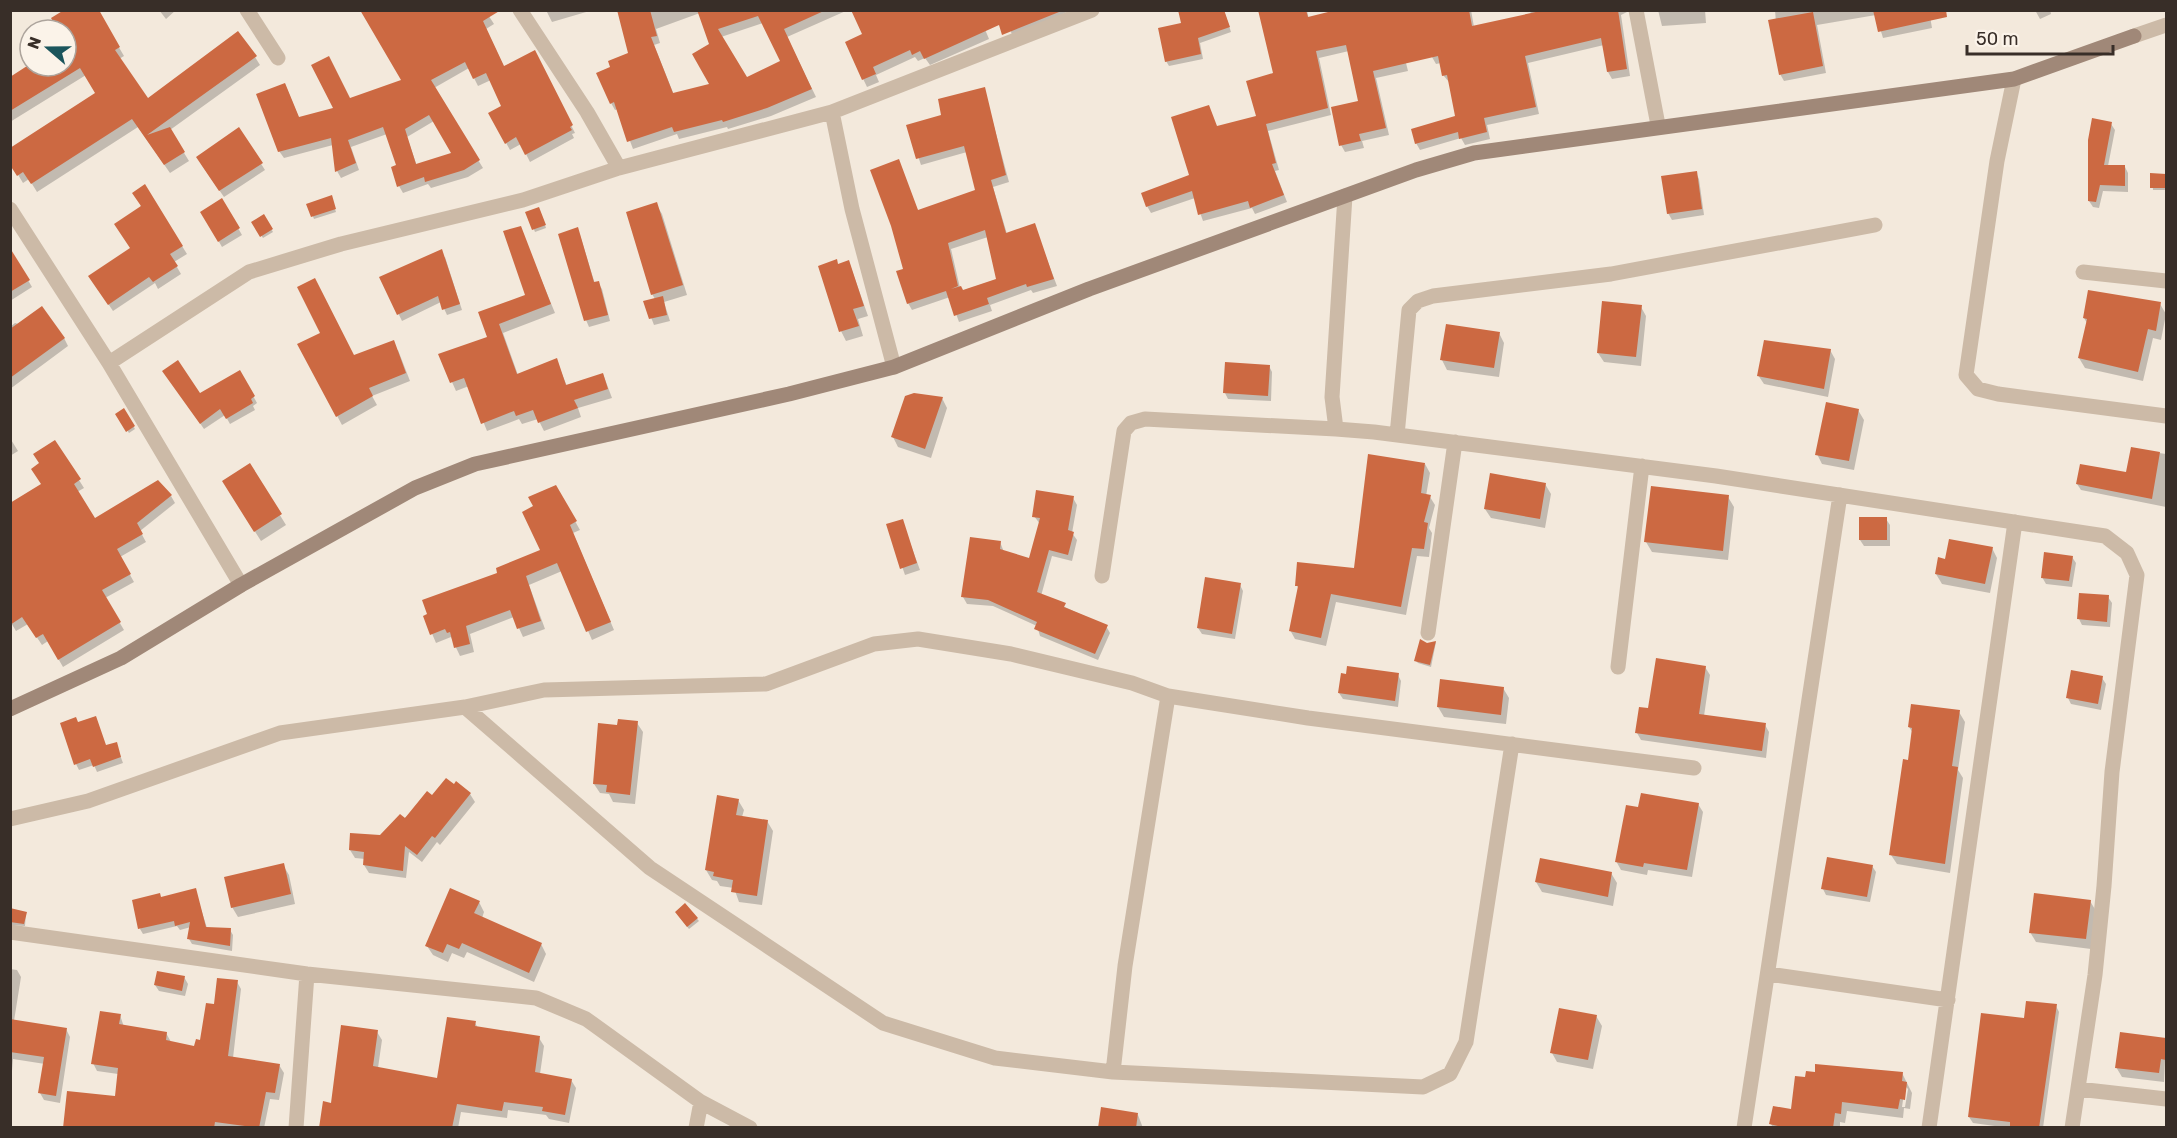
<svg xmlns="http://www.w3.org/2000/svg" width="2177" height="1138" font-family="Rubik,sans-serif">
	<style>
		.shadow { fill: #0003; fill-rule: evenodd }
		.building { fill: #cc6942; fill-rule: evenodd }
		.lines { fill: none; stroke-linecap: round; stroke-linejoin: round }
		.street { stroke: #ccbaa7; stroke-width: 15 }
		.secondary { stroke: #a08878; stroke-width: 15 }
	</style>
	<rect width="100%" height="100%" fill="#f3e9dc"/>
	<path class="shadow" d="M97,10L124,56L119,59L147,100L255,57L260,65L170,130L189,161L170,173L138,127L37,192L29,179L23,183L11,163L97,93L86,75L10,122V79L30,66H66V30H60Z
		M159,10H176L166,19Z
		M485,10L494,24L486,29L504,67L538,59L575,133L572,134L574,138L530,162L521,144L510,150L490,114L503,107L491,80L478,86L469,68L434,88L483,168L468,177L431,188L428,184L403,193L399,186L398,166L387,134L351,147L359,170L341,178L337,171L333,145L284,158L279,151L285,84L299,118L335,110L349,99L402,81ZM434,121L453,154L417,166L407,137Z
		M546,10H593L552,22Z
		M618,10H848L787,37L816,97L771,116L728,129L727,127L679,139L677,134L633,149L618,109L615,110L611,103L612,68L630,54ZM700,13L711,45L712,85L674,95L654,45L660,43L656,29ZM763,23L782,62L746,79L721,37Z
		M977,10L989,39L930,65L925,58L918,61L915,57L876,75L879,82L867,87L846,43L864,35Z
		M1004,10H1071L1013,38Z
		M1224,10L1231,32L1200,43L1203,59L1169,66L1166,61L1183,24Z
		M1260,10H1307L1310,25L1394,15L1408,71L1376,78L1389,135L1362,141L1364,148L1345,152L1341,145L1360,102L1349,51L1319,58L1331,115L1268,131L1279,170L1275,171L1287,202L1255,214L1252,208L1203,221L1195,198L1151,213L1147,206L1191,176L1208,106L1217,128L1258,117L1275,74Z
		M1423,10H1471L1474,27L1531,15L1530,10H1631L1621,15L1630,76L1612,79L1608,72L1604,45L1528,63L1539,114L1487,125L1490,139L1465,145L1461,138L1420,150L1416,143L1457,117L1449,82L1443,75L1441,63L1436,64L1432,57Z
		M1658,10H1705L1706,23L1662,26Z
		M1775,10H1929L1932,28L1883,38L1876,15L1817,25L1826,73L1784,81L1780,74Z
		M2035,10H2050L2051,14L2040,19Z
		M984,89L1009,182L993,187L1007,234L1034,225L1057,286L1033,293L1031,290L990,305L992,311L959,322L950,297L912,310L908,303L898,161L918,211L977,191L967,152L921,165L908,126L943,116ZM988,237L998,280L963,292L960,288L951,249Z
		M2111,124L2115,130L2108,166L2125,167L2128,173V192L2103,191L2099,208L2093,207L2089,201Z
		M239,129L265,170L224,197L201,164Z
		M1696,173L1699,179L1704,215L1672,220L1668,213Z
		M2152,175H2166V190H2153Z
		M145,187L187,254L174,262L181,274L158,289L155,283L113,311L95,284L131,248Z
		M222,200L242,235L222,247L202,212Z
		M332,200L336,212L314,219L308,204Z
		M656,204L662,214L687,295L664,302L670,321L654,325L645,302L655,299L652,294Z
		M540,211L546,228L535,232L527,212Z
		M263,216L273,232L263,238L253,223Z
		M520,228L555,313L503,333L518,375L556,360L567,386L603,374L612,398L578,408L581,417L544,431L538,419L522,424L519,419L487,431L469,386L456,391L440,355L489,338L480,313L527,296Z
		M580,235L595,284L598,283L602,289L610,321L589,327L586,320Z
		M445,257L462,310L447,315L441,302L402,321L381,278Z
		M15,258L32,287L10,301V261Z
		M849,262L868,316L858,319L863,336L846,341L841,331L839,266Z
		M2160,304L2166,314L2161,340L2153,338L2143,381L2085,368L2079,358L2087,323L2084,318Z
		M1641,307L1646,316L1641,366L1604,362L1598,353Z
		M15,323L64,338L68,346L10,389V327Z
		M1499,333L1504,343L1499,377L1447,370L1442,360Z
		M299,345L354,357L398,350L410,381L372,396L377,405L342,425Z
		M1830,350L1835,359L1828,397L1764,384L1758,375Z
		M1269,366L1272,372L1271,401L1228,399L1225,393Z
		M240,372L257,403L253,406L255,410L230,424L225,415L204,429L168,377L200,395Z
		M942,398L947,408L931,458L898,447L893,437Z
		M124,410L135,429L129,433L117,415Z
		M1858,410L1864,420L1854,470L1822,464L1817,454Z
		M10,438L18,451L10,456Z
		M55,442L84,488L77,492L94,520L171,496L175,503L140,531L146,542L120,557L134,582L105,598L124,630L63,667L48,641L42,645L28,624L16,631L10,621L42,484L40,465Z
		M2132,449L2166,454V507L2081,490L2077,484L2127,473Z
		M1425,464L1430,473L1426,496L1430,497L1435,505L1429,528L1432,533L1429,557L1417,556L1406,615L1336,602L1326,646L1295,639L1290,630L1299,589L1297,586L1356,569Z
		M249,465L286,525L261,541L229,491Z
		M1545,484L1551,494L1545,528L1491,518L1485,509Z
		M556,487L580,530L573,533L614,630L592,640L562,571L529,585L545,629L523,637L514,617L470,634L474,652L460,656L451,637L436,643L425,617L543,551L535,507Z
		M1728,497L1734,507L1728,560L1652,552L1646,542Z
		M1073,498L1077,505L1072,533L1077,540L1072,561L1052,556L1041,596L1106,626L1110,633L1098,660L1040,636L1037,626L993,606L967,604L963,597L1000,542L1004,552L1030,559L1040,524L1034,516Z
		M1886,519L1890,525V546H1864L1860,540Z
		M902,521L920,570L905,575L888,525Z
		M1992,548L1997,558L1990,593L1942,584L1936,574Z
		M2072,557L2076,563L2072,587L2046,584L2042,577Z
		M1240,585L1243,591L1235,639L1202,634L1198,628Z
		M2108,597L2112,603L2110,627L2082,625L2079,619Z
		M1436,642L1431,667L1418,663L1416,661L1427,644Z
		M1705,667L1710,675L1704,716L1765,725L1769,732L1766,758L1641,740L1637,733L1649,710Z
		M1398,675L1401,681L1398,707L1343,699L1339,693Z
		M2102,678L2106,684L2101,710L2071,704L2068,698Z
		M1503,688L1509,698L1506,724L1444,717L1438,707Z
		M1959,712L1965,722L1958,770L1963,778L1950,873L1897,864L1891,855L1909,761L1913,733L1909,727Z
		M78,723L106,747L116,744L123,763L97,772L94,765L79,770L76,764Z
		M637,723L643,732L635,804L613,802L609,794L600,793L594,784L619,727Z
		M457,783L470,794L475,802L440,845L437,842L422,862L409,852L406,878L369,873L364,865L365,859L355,858L350,850L381,836L432,797Z
		M738,800L744,810L742,817L767,821L773,831L762,905L739,902L734,888L720,886L717,881L712,880L706,870Z
		M1698,804L1703,812L1692,877L1648,870L1647,875L1621,870L1616,861Z
		M283,865L289,875L295,904L238,917L232,907Z
		M1872,866L1876,872L1870,902L1826,895L1823,889Z
		M1611,873L1617,883L1613,906L1542,892L1536,882Z
		M195,890L207,928L230,930L233,935L232,951L192,944L189,939L191,927L180,930L177,926L143,934L140,929L161,899Z
		M2090,901L2096,911L2091,949L2036,942L2030,932Z
		M479,902L484,912L482,918L541,944L546,954L534,982L467,952L464,958L452,953L448,962L433,955L427,946Z
		M685,905L699,921L689,929L678,915Z
		M10,910L26,913L25,926L10,925Z
		M10,969L17,970L21,977L14,1021L66,1029L70,1037L60,1103L44,1100L40,1093L45,1064L13,1059L10,1095Z
		M184,977L188,984L185,996L159,991L155,985Z
		M237,982L241,989L233,1058L279,1065L284,1073L279,1100L270,1099L264,1128H64L117,1098L118,1074L97,1071L93,1063L120,1015L124,1027L166,1033L171,1042L195,1047L201,1042L215,1005Z
		M2056,1006L2059,1012L2043,1128H2009L1973,1123L1969,1117L2025,1020Z
		M1596,1016L1602,1026L1593,1069L1557,1062L1552,1053Z
		M475,1023L478,1028L539,1038L544,1046L540,1074L571,1080L576,1088L569,1123L549,1119L546,1115L508,1110L507,1118L461,1112L458,1128H320L377,1032L382,1040L378,1068L438,1080Z
		M2121,1034L2166,1039L2164,1082L2122,1077L2116,1067Z
		M1902,1073L1912,1093L1910,1109L1904,1108L1903,1118L1847,1111L1845,1123L1840,1122V1128H1773L1771,1124L1793,1111ZM1905,1086L1908,1089L1905,1107H1902Z
		M1138,1115L1143,1128H1099Z"/>
	<path class="building" d="M64,10H99L120,47L115,50L148,98L238,31L257,56L147,135L170,127L185,152L164,165L132,119L31,184L23,172L17,176L10,165V148L95,93L80,68L10,111V77L27,66H66V30H58L51,18Z
		M360,10H501L483,21L504,66L535,50L573,125L570,127L572,130L525,155L516,137L505,144L488,113L501,106L486,73L473,79L465,62L431,80L480,160L464,170L425,182L424,177L397,187L391,167L396,165L383,127L348,140L356,163L335,172L331,138L278,152L256,94L285,83L299,117L333,108L311,65L329,56L350,98L401,80ZM429,115L451,153L416,164L405,129Z
		M617,10H650L657,36L651,37L673,93L709,84L692,54L709,44L697,10H826L784,29L812,89L767,108L723,122L722,120L674,132L672,127L627,142L614,102L610,104L596,73L610,67L608,61L628,53ZM758,16L780,61L747,77L718,29Z
		M851,10H1064L1002,35L999,25L924,59L920,51L912,55L910,50L873,67L876,74L862,80L845,42L862,34Z
		M1178,10H1224L1230,27L1198,38L1201,54L1165,62L1158,28L1181,23Z
		M1258,10H1306L1308,17L1336,10H1469L1472,26L1545,10H1618L1627,69L1607,72L1601,38L1525,56L1536,107L1484,118L1487,132L1459,139L1458,132L1415,144L1411,129L1455,116L1447,75L1442,76L1438,56L1373,71L1386,128L1359,134L1361,141L1339,146L1331,107L1358,101L1346,45L1316,51L1328,108L1266,124L1276,163L1272,164L1284,195L1250,208L1248,201L1198,215L1192,191L1146,207L1141,193L1189,175L1171,117L1209,105L1217,126L1256,116L1246,81L1273,73Z
		M1873,10H1946L1947,17L1878,32Z
		M1813,12L1823,66L1779,75L1768,20Z
		M985,87L1006,175L991,180L1006,233L1035,223L1054,279L1027,287L1026,284L987,298L989,304L954,316L946,291L907,304L896,271L903,269L891,226L870,170L899,159L918,210L975,190L964,146L916,159L906,125L941,115L938,99ZM985,230L996,279L963,290L961,286L951,289L958,286L948,243Z
		M2092,118L2112,122L2104,165H2125V186L2100,185L2096,202L2088,201V140Z
		M239,127L263,163L219,191L196,157Z
		M1697,171L1702,209L1667,214L1661,176Z
		M2150,173L2166,174V188H2150Z
		M145,184L183,246L170,254L178,266L153,282L149,277L108,305L88,276L130,248L114,224L141,206L132,193Z
		M332,195L336,209L311,217L306,204Z
		M222,198L240,228L218,242L200,212Z
		M657,202L683,285L651,295L626,212Z
		M539,207L546,225L532,230L525,212Z
		M264,214L273,229L260,237L251,222Z
		M521,226L551,304L499,324L517,374L557,358L566,385L603,373L608,389L574,400L578,408L538,423L533,410L516,416L514,411L481,424L464,378L450,383L438,354L487,337L478,312L525,295L503,231Z
		M578,227L594,282L599,281L608,315L584,321L558,234Z
		M10,248L30,280L10,292Z
		M442,249L460,304L442,310L438,296L397,315L379,277Z
		M837,259L838,264L849,260L864,306L853,309L859,326L839,332L818,266Z
		M315,278L354,355L394,340L406,373L369,388L373,396L336,417L297,344L320,333L297,287Z
		M2088,290L2161,302L2156,331L2148,329L2138,372L2078,358L2087,319L2083,318Z
		M663,296L667,315L649,319L643,301Z
		M1602,301L1642,305L1636,357L1597,353Z
		M42,306L65,338L10,378V329Z
		M1446,324L1500,332L1494,368L1440,360Z
		M1764,340L1831,349L1824,389L1757,376Z
		M178,360L200,393L240,370L255,396L251,399L253,403L226,419L220,409L200,424L162,371Z
		M1225,362L1270,365L1268,396L1223,393Z
		M914,393L943,397L925,449L891,437L905,396Z
		M1826,402L1859,409L1849,461L1815,455Z
		M124,408L135,426L126,432L115,414Z
		M55,440L81,479L74,484L95,518L158,480L172,495L137,523L143,534L117,549L131,574L102,590L121,622L58,660L43,634L36,638L22,617L10,625V503L41,484L31,469L39,463L33,454Z
		M2131,447L2160,452L2152,499L2076,484L2080,464L2126,472Z
		M1368,454L1425,463L1421,493L1431,495L1424,522L1428,523L1424,549L1412,548L1401,607L1331,594L1321,638L1289,631L1298,586H1295L1297,562L1354,568Z
		M250,463L282,514L254,532L222,481Z
		M1490,473L1546,483L1540,519L1484,509Z
		M556,485L577,521L570,525L611,622L586,632L557,563L526,576L541,621L517,629L510,610L466,626L470,644L454,648L450,632L447,633L445,629L430,635L423,616L427,614L422,600L497,573L496,568L540,550L522,512L533,506L528,497Z
		M1651,486L1729,495L1723,551L1644,542Z
		M1036,490L1074,496L1068,530L1074,532L1068,555L1049,550L1037,592L1066,603L1064,607L1108,625L1095,654L1034,629L1037,622L988,600L961,597L970,537L1001,541L1000,549L1029,558L1040,518L1032,517Z
		M1859,517H1887V540H1859Z
		M903,519L917,563L900,569L886,524Z
		M1949,539L1993,547L1985,584L1935,574L1938,557L1945,559Z
		M2044,552L2073,556L2069,581L2041,578Z
		M1205,577L1241,583L1232,634L1197,628Z
		M2079,593L2109,595L2107,622L2077,619Z
		M1420,639L1427,643L1436,641L1430,665L1414,661Z
		M1656,658L1706,666L1699,714L1766,723L1762,751L1635,733L1639,707L1648,708Z
		M1347,666L1399,673L1395,701L1338,693L1341,673L1346,674Z
		M2071,670L2103,676L2098,704L2066,698Z
		M1440,679L1504,687L1501,715L1437,707Z
		M1911,704L1960,710L1952,766L1958,767L1945,864L1889,855L1903,759L1908,760L1912,728L1908,727Z
		M96,716L106,745L117,742L121,757L93,767L90,759L74,765L60,723L76,717L78,722Z
		M618,719L638,721L630,795L606,792L607,785L593,784L598,723L617,725Z
		M446,778L454,784L456,781L471,793L435,838L432,836L417,855L405,846L403,871L363,865L364,852L349,850L350,833L380,835L400,814L405,818L427,791L432,795Z
		M1641,793L1699,803L1687,870L1644,863L1643,867L1615,862L1626,805L1638,807Z
		M717,795L739,799L736,815L768,820L757,896L731,892L733,880L713,876L714,872L705,870Z
		M1827,857L1873,865L1867,897L1821,889Z
		M1540,858L1612,872L1608,897L1535,882Z
		M284,863L291,894L231,908L224,877Z
		M196,888L206,927L231,928L230,946L187,939L190,922L175,926L174,921L138,929L132,900L160,893L161,897Z
		M450,888L480,901L474,913L542,943L529,973L462,943L459,949L447,944L443,953L425,946Z
		M2034,893L2091,900L2086,939L2029,933Z
		M685,903L698,918L687,927L675,912Z
		M10,908L27,912L24,924L10,922Z
		M157,971L185,976L182,991L154,985Z
		M217,978L238,980L228,1056L280,1064L275,1093L266,1092L259,1128L215,1122L214,1128H63L67,1091L115,1096L118,1068L91,1064L100,1011L121,1014L119,1024L167,1032L166,1040L194,1046L196,1039L200,1040L206,1003L214,1004Z
		M2026,1001L2057,1004L2039,1128H2010V1122L1968,1117L1981,1013L2024,1018Z
		M1559,1008L1597,1015L1588,1060L1550,1053Z
		M447,1017L476,1021L475,1026L540,1036L535,1072L572,1079L565,1115L542,1111L543,1107L504,1102L502,1111L457,1104L452,1128H319L323,1101L331,1103L341,1025L378,1030L373,1066L437,1078Z
		M10,1019L67,1028L56,1096L38,1093L44,1057L10,1052Z
		M2120,1032L2166,1038V1060L2161,1059L2159,1073L2115,1068Z
		M1815,1064L1903,1072L1902,1081L1907,1082L1905,1100L1900,1099L1898,1109L1842,1102L1841,1114L1835,1113L1833,1128H1786L1769,1124L1773,1106L1791,1109L1795,1076L1805,1077L1806,1071L1815,1072Z
		M1101,1107L1138,1113L1136,1128H1098Z"/>
	<g class="lines">
		<path class="street" d="M247,10L278,58
			M520,10L587,112L619,168
			M1636,10L1658,125
			M2134,36L2166,25
			M2014,79L1997,161L1966,375L1978,389L1998,394L2166,416
			M832,112L852,209L894,367
			M1345,196L1332,397L1336,429L1374,432L1716,476L2105,536L2127,553L2137,575L2112,772L2104,886L2095,975L2072,1128
			M10,209L109,363L241,585
			M2083,272L2166,281
			M109,363L249,272L341,244L523,200L619,168L832,112L1092,10
			M1397,435L1409,310L1418,301L1433,296L1611,274L1875,225
			M1102,576L1124,431L1131,423L1145,419L1336,429
			M1428,633L1455,442
			M1618,667L1642,466
			M1168,696L1308,718L1694,768
			M465,707L650,868L883,1023L995,1058L1113,1072L1423,1087L1450,1074L1466,1042L1512,744
			M10,819L88,801L280,733L465,707L544,690L766,684L874,644L918,639L1011,654L1132,683L1168,696L1125,966L1113,1072
			M10,932L307,974L536,998L586,1019L701,1102L750,1128
			M1768,974L1948,1000
			M2078,1089L2166,1099
			M296,1128L307,974
			M696,1128L701,1102
			M1744,1128L1840,495
			M1929,1128L2015,522"/>
		<path class="secondary" d="M10,709L121,658L241,585L415,488L475,464L789,394L894,367L1089,289L1416,170L1474,153L2014,79L2134,36"/>
	</g>
	<rect width="2177" height="1138" fill="none" stroke="#382e28" stroke-width="24"/>
	<g transform="translate(48 48) rotate(290)"><circle r="28" fill="#fbf3e9" stroke="#ada49c" stroke-width="1.5"/>
	<path d="M0-4.5L10 22L0 15L-10 22Z" fill="#1b555c"/>
	<text y="-9" font-size="16" font-weight="bold" text-anchor="middle" fill="#382e28">N</text>
	</g>
	<path d="M1967 45v9h146v-9" fill="none" stroke="#382e28" stroke-width="3"/>
	<text x="1976" y="45" font-size="18" fill="#382e28" stroke="#fbf3e9" stroke-width="4.5" paint-order="stroke">50 m</text>
</svg>
